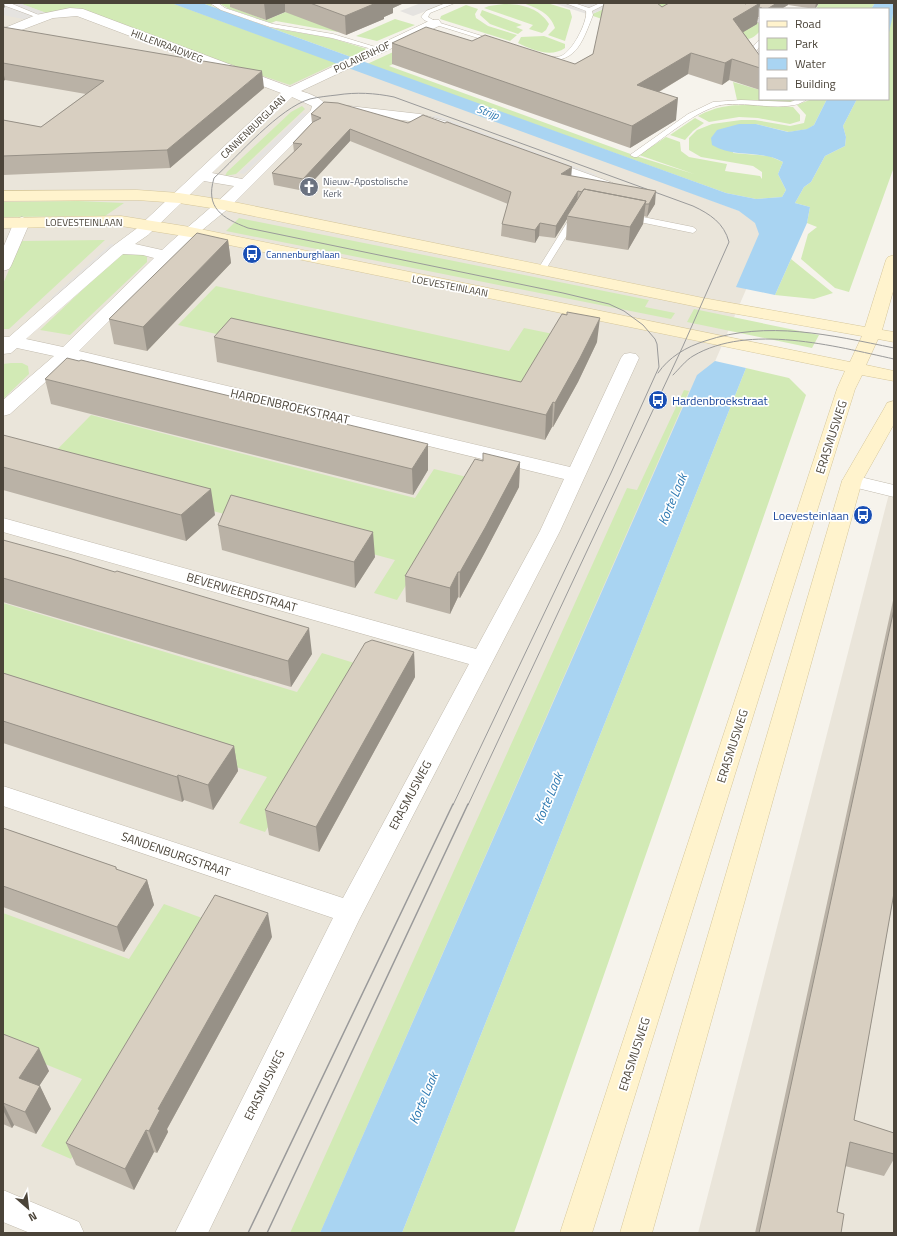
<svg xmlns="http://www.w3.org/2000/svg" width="897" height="1236" font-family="'Titillium Web',sans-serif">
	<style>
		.residential { fill: #eae5da }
		.green { fill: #d2eab5 }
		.parking { fill: #e5e3e0 }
		.water { fill: #a9d4f2 }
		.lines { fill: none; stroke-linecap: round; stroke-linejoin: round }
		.lane-casing { stroke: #c2bbae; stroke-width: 1 }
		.street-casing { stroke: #c2bbae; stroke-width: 1 }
		.secondary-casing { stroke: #d6c79b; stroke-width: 1 }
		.lane { fill: #fff; fill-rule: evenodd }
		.street { fill: #fff; fill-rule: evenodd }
		.secondary { fill: #fff3cd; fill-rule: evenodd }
		.tram-far1 { stroke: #9a9a9a; stroke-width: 1 }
		.tram { stroke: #9a9a9a; stroke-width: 1.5 }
		.wall { fill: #bab2a6 }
		.shaded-wall { fill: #979187 }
		.building { fill: #d8cfc1; stroke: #979187 }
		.labels { text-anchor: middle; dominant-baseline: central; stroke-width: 3.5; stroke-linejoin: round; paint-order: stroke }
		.far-street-label { font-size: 10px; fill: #4b4439; stroke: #fff }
		.far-worship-label { font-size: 10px; fill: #5b616d; stroke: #fff; text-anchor: start }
		.far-transit-label { font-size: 10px; fill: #164399; stroke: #fff; text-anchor: start }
		.far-water-label { font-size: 11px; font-style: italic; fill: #2e7ab2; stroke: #fff }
		.transit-label { font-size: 12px; fill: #164399; stroke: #fff; text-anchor: start }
		.street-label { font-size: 12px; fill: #4b4439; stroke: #fff }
		.water-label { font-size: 13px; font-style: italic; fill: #2e7ab2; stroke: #fff }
	</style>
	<rect width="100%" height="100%" fill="#f6f3ec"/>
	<path class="residential" d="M3,3H182L761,219L770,227L748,285L339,1233H3Z
		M890,490L894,491V1233H698Z"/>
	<path class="green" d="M19,3H171L337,63L290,85L167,44L87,13L49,14Z
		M202,3H210L212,6L272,28L331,38L367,49L351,57Z
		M219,3H241L231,7L266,20L308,3L338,32L276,21L271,23L229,9Z
		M523,3H547L570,10L572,17L565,41L548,35L555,28C550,13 537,8 523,3Z
		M617,3H691L759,22L760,31C750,42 747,39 733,38L749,28L602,19L590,15Z
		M819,3H875L871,9H816Z
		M504,4C522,4 539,8 549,24L546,30L542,33L529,29L533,25L484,8L489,6Z
		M466,5L478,9L475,14L476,18L488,26L517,35L510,41L440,19L441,16Z
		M482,10L522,25L516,27L523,30L518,34L490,24L480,15Z
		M894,13V167L849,292L835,288L801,259L808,234L817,227L807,223L810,207L795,203L804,187L811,182L825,156L845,146L846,137L843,126L857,99H888C888,80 884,27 894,13Z
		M395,19L415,25L377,41L356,36Z
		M437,32L413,54L389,66L636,156L694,174L639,155L666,137L680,142L681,151L689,157L727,164L725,171L760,176L762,179V172L753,166L701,157L689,150V138L697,130L712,124L741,120H755L790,126L804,123L806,115L797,105L812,99H827L814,125L808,129L789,132L756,124H739L733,153L769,156L783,162L778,174L786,190L782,197L756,199L726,193L367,64Z
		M544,36L565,44V48C551,58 532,50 518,43L521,37Z
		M733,82L760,90V99H796L790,102L737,100Z
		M754,105L793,107L800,115V121L790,124L758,118L739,117L709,122L698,116C719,105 731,105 754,105Z
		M302,106L305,109L236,174L225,176L227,172L291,112Z
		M695,118L704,123L693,131L685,140L670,135Z
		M78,201L124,203L105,216L3,217V202Z
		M239,218L649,300L645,307L675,313L671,319L226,231Z
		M105,240L9,329H3V284L21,241Z
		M139,252L147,257V262L70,335L40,330L117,257L126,253Z
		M791,259L833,293L814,299L775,295Z
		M216,286L509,351L524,328L558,335L501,429L496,399L178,325Z
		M694,309L819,335L812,348L687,322Z
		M11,363H22L28,366L29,374L3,399V364Z
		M746,368L789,378L806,395L514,1233H402Z
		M684,390L689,391L320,1233H290L627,488L637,490Z
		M91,415L415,498L434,469L471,478L397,600L374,593L395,560L42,465Z
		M3,603L297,692L322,653L364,666L265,832L239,823L267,777L3,691Z
		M164,904L213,922L71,1159L41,1146L82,1079L3,1047V913L129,959Z"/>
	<path class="parking" d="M3,3H19L49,14L28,20L3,15Z
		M421,3H448L413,16L400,11Z
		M553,3H617L590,15Z
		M303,113L308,114L244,174L239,173Z
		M436,115L597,175L593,177L432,117Z
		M111,244L116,245L56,299L51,298Z"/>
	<path class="water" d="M171,3H202L726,193L756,199L782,197L786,190L778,174L783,162C761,149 736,159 712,145L711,138L717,130L739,124H756L788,132L807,129L814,125L827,99H857L843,126L846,137L845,146L825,156L811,182L804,187L795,203L810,207L807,223L775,295L736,287L759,234L755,223L739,211Z
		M875,3H894C894,15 890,26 888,38V9H871Z
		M715,361L746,368L402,1233H320L697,375Z"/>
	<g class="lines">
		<defs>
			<path id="lane" d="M3,3H10L46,18L41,19L3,5Z
				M210,3H218L225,8L273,24L333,34L382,49L379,51L332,38L270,27L221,10Z
				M446,3H455L430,13L428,17L437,22L498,41V43H494L433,24L424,20L421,17L426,11Z
				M565,3H574L589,8L600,3H608L592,11L593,15C582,43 575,67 540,58L539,57L542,55C548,56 555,58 561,56C572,52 588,22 586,11Z
				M742,14L760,19V23L740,17V15Z
				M760,40V46L757,50L760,54V61L758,60L750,50L758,41Z
				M797,99H807C790,115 740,99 717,106C691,114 660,141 637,157H634L630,155L688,114L713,102L741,100L791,102Z
				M575,213L579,216L546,269L545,271H539L538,269L571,216Z
				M628,214L693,227L697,230L693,233L625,219L624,217L625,215Z"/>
			<path id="street" d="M70,8L83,9L290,87L431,20H439L441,23L439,26L301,91C310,94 320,97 326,105L323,114L229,208L196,235L174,257L172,261L168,262L79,351L570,467L621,358L624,354L630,353L636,354L639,358L560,531L359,920L208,1233H175L333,918L3,806V786L343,898L469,664L3,532V518L476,649L540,531L564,479L71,359L10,414L3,416V400L54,356L17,348L11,353L3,354V337H9L113,246L136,229L281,93L77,16L53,18L3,37V28L7,27L36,15ZM292,97L312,106L311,110L242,179L212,173ZM204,181L234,186C211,209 185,228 162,250L135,244L148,235ZM123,254L143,255L154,258L63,347L26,339Z
				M340,105L420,114L451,123L453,126L451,129L446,130L418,122L335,112L333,109L335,106Z
				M544,158L613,183L615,186L613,189L608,190L603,189L539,165L537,162L539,159Z
				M22,217L27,219L30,222L11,266L9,269L3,271V248L14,222L17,219Z
				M852,475L894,485V497L845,485L842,481L845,477Z
				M3,1190L79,1222L84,1233H30L3,1222Z"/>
			<path id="secondary" d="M137,190L179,193L224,200L703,298L865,327L886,260L888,257L894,255V288L882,330L894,332V342L878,339L866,365L894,371V381L862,375L855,389L592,1233H560L837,389L845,371L190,237L121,226L3,228V218L121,216L190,227L850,362L862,336L703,308L224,210L179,203L137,200L3,201V191Z
				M894,401V424L862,481L652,1233H620L842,481L885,407L887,403Z"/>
		</defs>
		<use href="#lane" class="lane-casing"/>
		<use href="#street" class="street-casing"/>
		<use href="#secondary" class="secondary-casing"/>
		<use href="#lane" class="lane"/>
		<use href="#street" class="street"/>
		<use href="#secondary" class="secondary"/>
		<path class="tram-far1" d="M658,373C669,357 686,347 705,341C767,320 831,335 894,348
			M673,375C679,369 686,360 693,356C749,323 834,346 894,359
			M453,805L611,473L659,367L657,344L655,339L643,325L624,311L609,304L563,293L248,228C222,218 205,208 214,178C238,156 279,108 310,99C318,97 328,96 337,95C356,92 375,93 394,97L693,206C710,214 724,223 729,242L683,346L468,805"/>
		<path class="tram" d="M248,1233L453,804
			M267,1233L468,804"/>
	</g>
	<path class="wall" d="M230,3H404L393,8V13L384,17V19L346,35L285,12L266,20L230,7Z
		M747,3H819L815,9L788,5L781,9H760V17H758L757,24L743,32L760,56V90L729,80L722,85L688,74L659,92L676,120L630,148L392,64V43L472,41L575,64L593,54L662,7L746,4Z
		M3,27L264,88L170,168L3,175V120L41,127L86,94L5,80L3,81Z
		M311,114L572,176L655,204L647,217L644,216L643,224L628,250L566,240L567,219L555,238L539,236L535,243L501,236L502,224L508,204L350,141L304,191L274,185L272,173L294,152L293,143L312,123Z
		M228,240L231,263L147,351L114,344L109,319Z
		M214,337L521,382L597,342L578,382L553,427H552L545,440L217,362Z
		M45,379L428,470L413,495L51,404Z
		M3,435L215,515L186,541L3,490Z
		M483,461L520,462L519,487L484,554L460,598L458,597L450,614L406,602L405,576Z
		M218,525L375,557L355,588L222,550Z
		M3,540L312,654L291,687L3,602Z
		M894,596V893L854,1120L894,1133V1159L884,1176L845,1166L837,1212L841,1233H755Z
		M414,652L415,677L319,852L269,835L265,810Z
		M3,673L234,746L238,771L213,810L184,800L182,802L3,743Z
		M3,828L116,867L117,870L147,880L154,905L124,952L3,907Z
		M272,937L167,1129L168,1132L157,1153L154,1152L134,1190L76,1165L66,1143Z
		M3,1034L49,1071L39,1086H40L51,1109L36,1134L14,1125L12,1128L3,1124Z"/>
	<path class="shaded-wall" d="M3,3H4L5,7L3,9Z
		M264,3H285V12L266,20Z
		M376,3H404L393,8V13L384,17V19L346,35L345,16Z
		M760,3L757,24L730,40L733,19Z
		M777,3H788V5L781,9H767Z
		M816,3H819L815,9Z
		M691,53L688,74L635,106L637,85Z
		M732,59L729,80L722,85L725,63Z
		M3,71L5,80L3,81Z
		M262,71L264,88L170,168L167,150Z
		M678,98L676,120L630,148L632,126Z
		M350,129V141L304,191L303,179Z
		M572,167L571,179L561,174Z
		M578,191L577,204L567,216V219L555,238L556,226Z
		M656,191L655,204L647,217L649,204Z
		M646,201L643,224L628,250L630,227Z
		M540,223L539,236L535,243V230Z
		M228,240L231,263L147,351L143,327Z
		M600,318L597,342L578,382L553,427L555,403Z
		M553,402L552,427L545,440L546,415Z
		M428,444V470L413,495L412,469Z
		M520,462L519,487L484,554L460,598V572Z
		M211,489L215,515L186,541L181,515Z
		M373,532L375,557L355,588L354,562Z
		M458,572V597L450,614V588Z
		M309,628L312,654L291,687L288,661Z
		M414,652L415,677L319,852L316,827Z
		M234,746L238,771L213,810L208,785Z
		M178,775L184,800L182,802L177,777Z
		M147,880L154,905L124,952L117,927Z
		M268,913L272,937L167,1129L168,1132L157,1153L149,1131L158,1109Z
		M39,1048L49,1071L30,1100L19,1078Z
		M40,1086L51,1109L36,1134L25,1112Z
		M3,1103L14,1125L12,1128L3,1110Z
		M146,1130L154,1152L134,1190L125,1169Z"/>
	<path class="building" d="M310,3H376L345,16Z
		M604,3H657L662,7L669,3H743L746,4L747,3H760L733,19L760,56V68L732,59L725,63L691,53L637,85L678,98L632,126L392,43L426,27L472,41L485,35L575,64L593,54Z
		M759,3H777L767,9H762V8L759,7L760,3Z
		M3,27L262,71L167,150L3,156V120L41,127L104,81L3,63Z
		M324,102L338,103L408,123L423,115L445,123L447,122L572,167L561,174L656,191L649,204H645L646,201L584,189L582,192L578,191L556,226L540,223L535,230L502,224L511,192L350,129L303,179L272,173L302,144L293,143L313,122L321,118L311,114Z
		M584,189L646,201L630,227L567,216Z
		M197,233L228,240L143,327L109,319Z
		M567,312L600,318L580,358L555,403L553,402L546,415L214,337L231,318L521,382L562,314L567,315Z
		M67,358L79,361L81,360L428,444L412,469L45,379Z
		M3,435L211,489L181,515L3,467Z
		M483,453L520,462L485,528L460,572H458L450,588L405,576L475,459L483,461Z
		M231,495L373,532L354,562L218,525Z
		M3,540L69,558L115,572L117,571L309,628L288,661L3,578Z
		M894,609V893L854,1120L894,1133V1154L850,1142L837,1212L844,1214L841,1233H759Z
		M372,640L414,652L316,827L265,810L365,643Z
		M3,673L234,746L208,785L178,775L177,777L3,721Z
		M3,828L116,867V869L147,880L117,927L3,886Z
		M215,895L268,913L158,1109L160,1110L149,1131L146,1130L125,1169L66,1143Z
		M3,1034L39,1048L19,1078L40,1086L25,1112L3,1103Z"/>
	<defs>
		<symbol id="church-disc" viewBox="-11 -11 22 22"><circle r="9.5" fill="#6b7280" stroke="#fff"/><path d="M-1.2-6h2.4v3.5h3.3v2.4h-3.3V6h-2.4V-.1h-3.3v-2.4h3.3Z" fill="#fff"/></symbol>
		<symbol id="bus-disc" viewBox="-11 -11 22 22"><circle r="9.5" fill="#1a4fb4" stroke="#fff"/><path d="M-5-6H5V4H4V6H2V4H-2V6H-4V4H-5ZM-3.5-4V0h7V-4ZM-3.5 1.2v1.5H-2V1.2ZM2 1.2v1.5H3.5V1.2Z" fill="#fff"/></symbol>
	</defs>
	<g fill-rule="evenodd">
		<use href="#church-disc" x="298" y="176" width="22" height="22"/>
		<use href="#bus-disc" x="241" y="243" width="22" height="22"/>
		<use href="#bus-disc" x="647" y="389" width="22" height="22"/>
		<use href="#bus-disc" x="852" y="504" width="22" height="22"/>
	</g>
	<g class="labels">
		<g class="far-street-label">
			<text transform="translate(167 46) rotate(21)">HILLENRAADWEG</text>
			<text transform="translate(362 57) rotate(-25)">POLANENHOF</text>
			<text transform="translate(253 127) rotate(-44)">CANNENBURGLAAN</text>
			<text x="84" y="222">LOEVESTEINLAAN</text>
			<text transform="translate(450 286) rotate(11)">LOEVESTEINLAAN</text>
		</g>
		<g class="far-worship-label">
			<text x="323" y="181">Nieuw-Apostolische<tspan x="323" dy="12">Kerk</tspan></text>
		</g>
		<g class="far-transit-label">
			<text x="266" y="254">Cannenburghlaan</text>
		</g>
		<g class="far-water-label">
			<text transform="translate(488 112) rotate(20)">Strijp</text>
		</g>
		<g class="transit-label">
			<text x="672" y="400">Hardenbroekstraat</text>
			<text x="849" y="515" text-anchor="end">Loevesteinlaan</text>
		</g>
		<g class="street-label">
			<text transform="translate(290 406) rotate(13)">HARDENBROEKSTRAAT</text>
			<text transform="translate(831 437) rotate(-72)">ERASMUSWEG</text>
			<text transform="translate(242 592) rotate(16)">BEVERWEERDSTRAAT</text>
			<text transform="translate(732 746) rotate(-72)">ERASMUSWEG</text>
			<text transform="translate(410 795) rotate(-62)">ERASMUSWEG</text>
			<text transform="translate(176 854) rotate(19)">SANDENBURGSTRAAT</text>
			<text transform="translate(634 1054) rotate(-72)">ERASMUSWEG</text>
			<text transform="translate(264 1085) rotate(-64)">ERASMUSWEG</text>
		</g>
		<g class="water-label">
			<text transform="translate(672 499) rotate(-67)">Korte Laak</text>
			<text transform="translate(548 798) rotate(-67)">Korte Laak</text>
			<text transform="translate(423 1098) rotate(-67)">Korte Laak</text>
		</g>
	</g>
	<rect width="897" height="1236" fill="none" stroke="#4b4439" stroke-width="8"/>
	<rect x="759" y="8" width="130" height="92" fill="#ffffff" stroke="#b7b4b0"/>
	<rect x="767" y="21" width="20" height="6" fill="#fff3cd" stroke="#b7b4b0"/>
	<text x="795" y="28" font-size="12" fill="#4b4439">Road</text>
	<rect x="767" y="38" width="20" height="12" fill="#d2eab5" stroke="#b7b4b0"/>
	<text x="795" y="48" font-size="12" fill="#4b4439">Park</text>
	<rect x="767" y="58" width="20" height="12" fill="#a9d4f2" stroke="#b7b4b0"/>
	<text x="795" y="68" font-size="12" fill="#4b4439">Water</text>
	<rect x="767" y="78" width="20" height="12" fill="#d8cfc1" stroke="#b7b4b0"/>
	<text x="795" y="88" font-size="12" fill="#4b4439">Building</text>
	<g transform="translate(28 1208) rotate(152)" stroke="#ffffff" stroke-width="3" paint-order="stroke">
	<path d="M0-3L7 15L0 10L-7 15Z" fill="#4b4439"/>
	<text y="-6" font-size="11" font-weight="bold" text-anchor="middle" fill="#4b4439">N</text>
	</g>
</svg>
